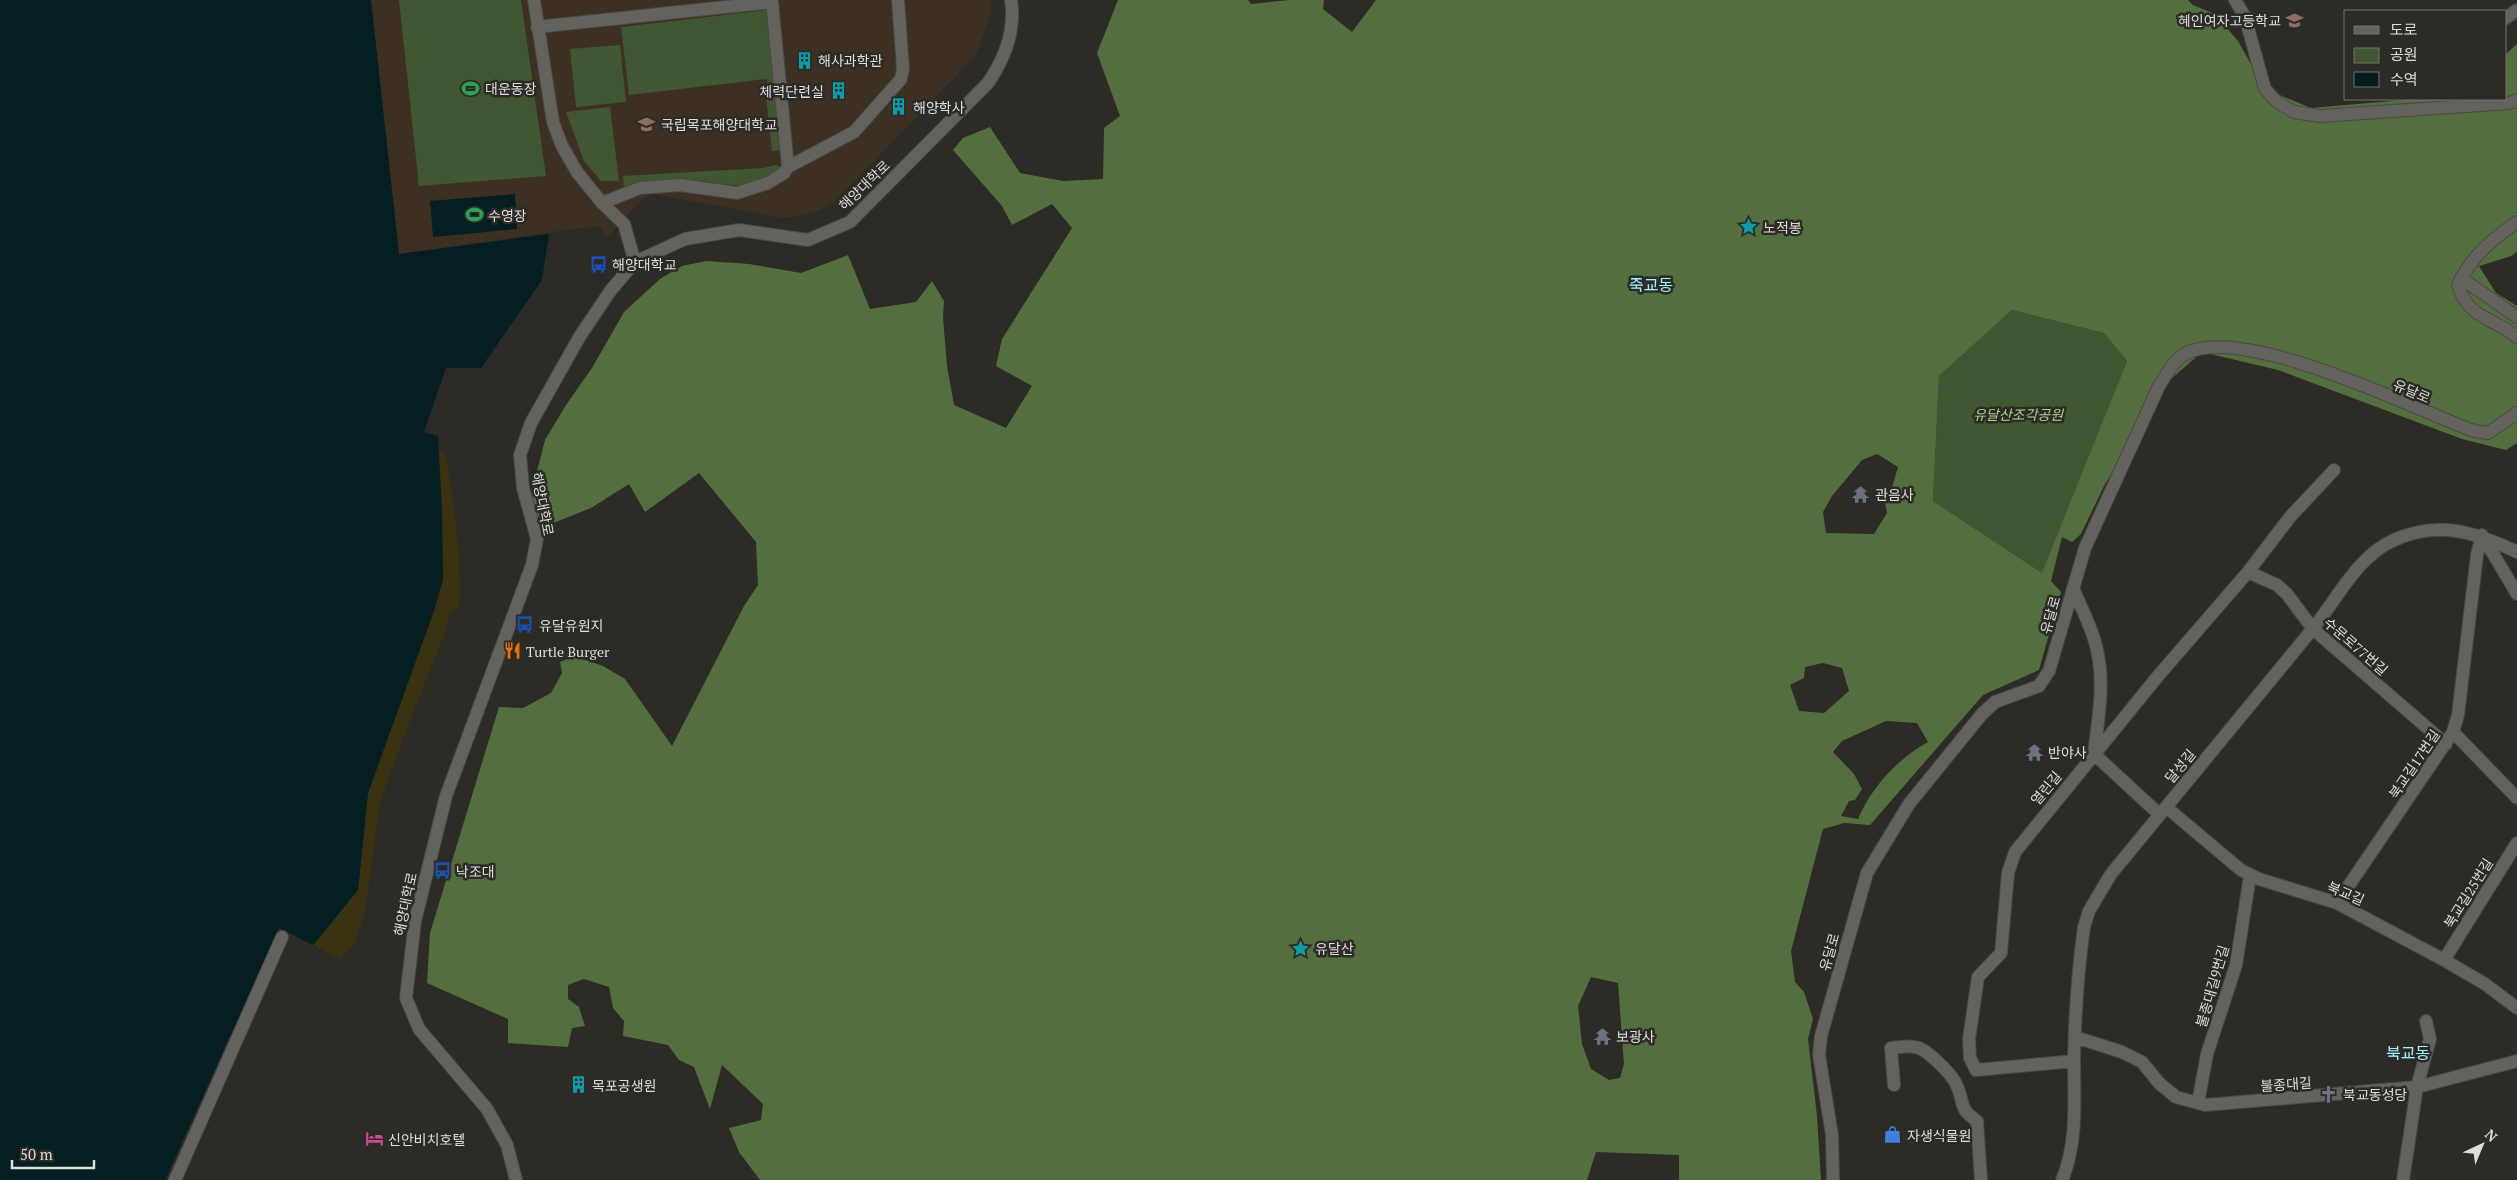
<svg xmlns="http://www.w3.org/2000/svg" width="2517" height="1180" font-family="'PT Serif','Noto Sans KR',serif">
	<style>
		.education { fill: #3d3022 }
		.green { fill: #415632 }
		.forest { fill: #546f3f; fill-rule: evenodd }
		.sand { fill: #3b3212 }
		.water { fill: #051e21 }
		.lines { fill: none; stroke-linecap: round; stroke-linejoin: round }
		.minor-casing { stroke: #494844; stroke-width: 14 }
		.minor { stroke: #64625c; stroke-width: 12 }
		.labels { text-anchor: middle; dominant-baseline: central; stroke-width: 5; stroke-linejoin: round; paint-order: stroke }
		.poi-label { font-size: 14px; fill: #deddda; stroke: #2d2b26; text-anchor: start }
		.street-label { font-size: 14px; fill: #deddda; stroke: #2d2b26 }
		.park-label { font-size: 14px; font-style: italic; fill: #add88e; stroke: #2d2b26 }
		.quarter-label { font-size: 16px; fill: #a1f1fe; stroke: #2d2b26 }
	</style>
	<rect width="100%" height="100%" fill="#2d2b26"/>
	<path class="education" d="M371,0H990L991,12L976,55L835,202L817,211L794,217H779L653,194L642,199L607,238L600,227L579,228L399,254Z"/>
	<path class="green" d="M399,0H521L546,176L419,186Z
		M766,10L775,87L768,88L767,79L629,95L621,27Z
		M620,45L626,102L576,107L570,49Z
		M766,97H775L777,99L783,150L772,151Z
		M610,107L619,181H601L584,161L566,112Z
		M777,165L780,167C776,173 771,175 765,178C735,193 715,179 685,180C664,180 645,184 624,188L623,176L763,168Z
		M2012,310L2104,333L2127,361L2043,574L1933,501L1939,376Z"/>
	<path class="forest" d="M1118,0H1248L1251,4L1289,0H1324L1323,9L1352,32L1376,0H2188L2193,5L2215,14L2238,41L2265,89L2311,108L2415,99H2506V54L2517,44V252L2511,256L2479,266L2496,293L2517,306V443L2506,450L2462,439L2278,370L2202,352L2165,384L2104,486L2081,534L2072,542L2062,537L2051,581L2061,592L2039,670L1983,695L1870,825L1844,823L1823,829L1791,951L1795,982L1804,992L1813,1019L1808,1039L1817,1116L1821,1180H1679V1155L1596,1152L1587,1180H760L739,1152L729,1128L761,1120L763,1104L722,1065L710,1109L694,1067L679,1060L668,1045L623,1036L624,1021L613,1008L609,987L584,979L568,985V999L579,1007L585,1026L572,1028L568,1047L508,1043V1019L427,983L430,933L499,707L523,708L551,693L562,673L560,662L574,656L603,666L625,679L672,746L744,606L758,585L756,542L699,473L645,512L629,484L591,508L553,523L531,513V495L545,440L566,405L592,368L624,312L660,279L682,266L706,261L749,264L801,273L848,255L870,309L916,302L932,281L944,301L943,318L947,366L954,405L1006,428L1032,386L996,366L1002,339L1072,228L1052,204L1012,225L1002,206L953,150L963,138L990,127L1020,173L1063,181L1103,179L1104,128L1120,116L1097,53ZM2012,310L2104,333L2127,361L2042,573L1933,501L1939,376ZM1877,454L1898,467L1891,491L1884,496L1887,513L1874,534L1826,533L1823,512L1832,496L1862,460ZM1823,663L1842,668L1849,691L1824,713L1799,711L1790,685L1804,678L1805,667ZM1886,721L1917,723L1928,742C1898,759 1872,786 1858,819L1841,816L1849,801L1855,800L1862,789L1854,774L1833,752L1842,741ZM1591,977L1618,983L1624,1064L1620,1078L1609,1080L1591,1069L1582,1044L1578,1006Z"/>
	<path class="sand" d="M439,452H445C454,504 462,554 459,607L450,611L447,627L405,734L380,802L365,912L355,943L340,959L313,945L358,890L368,793L443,580Z"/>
	<path class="water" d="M0,0H371L399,254L549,234L542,280L481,368H446L424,432L438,436L442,510L443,580L434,611L368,793L358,890L313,945L279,928L165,1180H0Z
		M515,194L517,229L433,237L430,201Z"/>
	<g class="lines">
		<defs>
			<path id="minor" d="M534,0L553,122L562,146L577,172L602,203L624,224L635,262
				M2235,0L2245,17L2265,89L2277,102L2294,112L2320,116L2510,103L2517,100
				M2506,18L2517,10
				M537,27L772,2L788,167
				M602,203L640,188L680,185L737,193L768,183L784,173L788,167L854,132L901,79L903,68L898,0
				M2517,222C2492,239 2471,257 2458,285C2469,320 2493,317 2517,337
				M2461,278L2517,317
				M2482,535L2517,594
				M2248,572L2277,585L2287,594L2313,629L2446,744
				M2073,588C2081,608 2093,629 2097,650C2105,684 2098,720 2094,754L2159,814
				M2453,732L2517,798
				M2166,807L2241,870L2259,879L2337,903L2444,960L2485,984L2517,1008
				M2337,903L2453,732L2458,715L2477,555L2482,535
				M2444,960L2517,843
				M2075,1037L2122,1052L2142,1062L2159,1083L2176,1097L2205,1105L2417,1087L2517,1061
				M2074,1061L1976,1070L1970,1058L1969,1039L1978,977L2001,953L2008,873L2015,852L2158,676L2248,572L2290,517L2334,470
				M1894,1085L1891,1048C1900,1047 1910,1045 1919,1048C1928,1051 1954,1076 1957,1086C1965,1104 1958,1108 1977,1121L1981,1180
				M2198,1103L2207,1054L2236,965L2250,876
				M175,1180L282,937
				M516,1180L507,1145L487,1109L419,1029L406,998L415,921L446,796L532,565L537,539L523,488L520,455L531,423L580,336L611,290L635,262L685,239L739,230L808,240L850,222L988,83C1005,58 1016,31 1011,0
				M1833,1180L1832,1135L1819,1055L1821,1036L1867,873L1909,804L1982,714L1995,702L2039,686L2049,671L2085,548L2159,386C2166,375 2173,361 2185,354C2241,322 2415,409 2474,431L2488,433L2517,413
				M2062,1180C2078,1142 2074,1100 2074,1059C2075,1015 2078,970 2084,927L2089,911L2111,874C2177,793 2245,712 2311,631C2337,600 2356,557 2394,540C2438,520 2475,532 2517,552
				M2403,1180L2417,1087L2430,1039L2426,1021"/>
		</defs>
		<use href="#minor" class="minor-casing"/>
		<use href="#minor" class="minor"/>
	</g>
	<defs>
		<symbol id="school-bare" viewBox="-9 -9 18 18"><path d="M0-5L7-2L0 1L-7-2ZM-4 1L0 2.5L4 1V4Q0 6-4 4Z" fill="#8d6e63" stroke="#2d2b26" stroke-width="2.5" paint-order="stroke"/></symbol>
		<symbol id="building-bare" viewBox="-9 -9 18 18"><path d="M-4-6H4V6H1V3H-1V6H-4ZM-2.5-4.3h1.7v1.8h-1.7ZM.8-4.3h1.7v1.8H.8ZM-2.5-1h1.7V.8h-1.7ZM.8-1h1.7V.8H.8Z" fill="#0f9aa8" stroke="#2d2b26" stroke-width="2.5" paint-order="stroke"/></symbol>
		<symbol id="stadium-bare" viewBox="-9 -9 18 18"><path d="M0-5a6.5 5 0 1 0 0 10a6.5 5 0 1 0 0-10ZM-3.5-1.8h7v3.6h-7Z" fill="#2e9e5b" stroke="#2d2b26" stroke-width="2.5" paint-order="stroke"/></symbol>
		<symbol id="university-bare" viewBox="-9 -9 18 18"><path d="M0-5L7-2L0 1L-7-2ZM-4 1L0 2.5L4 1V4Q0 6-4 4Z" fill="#8d6e63" stroke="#2d2b26" stroke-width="2.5" paint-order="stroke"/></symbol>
		<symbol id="sight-bare" viewBox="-9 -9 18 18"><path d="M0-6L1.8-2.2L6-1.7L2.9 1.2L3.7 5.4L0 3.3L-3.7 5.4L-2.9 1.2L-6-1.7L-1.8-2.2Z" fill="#0f9aa8" stroke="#2d2b26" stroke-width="2.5" paint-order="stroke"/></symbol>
		<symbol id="bus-bare" viewBox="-9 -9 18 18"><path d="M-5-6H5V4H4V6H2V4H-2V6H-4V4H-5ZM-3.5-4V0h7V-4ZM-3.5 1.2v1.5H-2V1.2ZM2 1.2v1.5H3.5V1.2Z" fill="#1a4fb4" stroke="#2d2b26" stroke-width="2.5" paint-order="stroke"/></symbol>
		<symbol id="temple-bare" viewBox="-9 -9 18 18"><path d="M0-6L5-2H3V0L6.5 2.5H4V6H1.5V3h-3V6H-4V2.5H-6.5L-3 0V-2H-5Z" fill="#6b7280" stroke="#2d2b26" stroke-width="2.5" paint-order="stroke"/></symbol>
		<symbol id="restaurant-bare" viewBox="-9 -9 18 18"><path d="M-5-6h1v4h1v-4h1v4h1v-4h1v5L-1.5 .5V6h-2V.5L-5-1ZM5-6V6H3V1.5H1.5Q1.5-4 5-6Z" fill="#e8710a" stroke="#2d2b26" stroke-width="2.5" paint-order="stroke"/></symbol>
		<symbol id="church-bare" viewBox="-9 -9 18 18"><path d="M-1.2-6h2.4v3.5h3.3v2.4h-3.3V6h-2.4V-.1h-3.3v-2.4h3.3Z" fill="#6b7280" stroke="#2d2b26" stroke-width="2.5" paint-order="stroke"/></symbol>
		<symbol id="shop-bare" viewBox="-9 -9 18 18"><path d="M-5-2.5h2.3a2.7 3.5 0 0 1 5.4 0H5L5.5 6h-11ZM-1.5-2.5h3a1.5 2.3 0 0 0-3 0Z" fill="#3f7fe0" stroke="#2d2b26" stroke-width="2.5" paint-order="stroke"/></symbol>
		<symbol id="hotel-bare" viewBox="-9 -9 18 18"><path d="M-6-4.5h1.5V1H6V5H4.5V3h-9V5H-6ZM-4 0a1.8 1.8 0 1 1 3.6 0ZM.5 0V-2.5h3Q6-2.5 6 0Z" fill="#d1479c" stroke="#2d2b26" stroke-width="2.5" paint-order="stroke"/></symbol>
	</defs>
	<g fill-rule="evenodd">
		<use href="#school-bare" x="2282" y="8" width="25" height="25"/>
		<use href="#building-bare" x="792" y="48" width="25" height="25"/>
		<use href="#stadium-bare" x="458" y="76" width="25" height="25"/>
		<use href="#building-bare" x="826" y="78" width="25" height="25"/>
		<use href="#building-bare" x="886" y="94" width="25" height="25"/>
		<use href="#university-bare" x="634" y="112" width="25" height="25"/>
		<use href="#stadium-bare" x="462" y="202" width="25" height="25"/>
		<use href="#sight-bare" x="1736" y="214" width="25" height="25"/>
		<use href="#bus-bare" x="586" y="252" width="25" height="25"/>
		<use href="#temple-bare" x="1848" y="482" width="25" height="25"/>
		<use href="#bus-bare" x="512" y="612" width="25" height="25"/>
		<use href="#restaurant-bare" x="500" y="638" width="25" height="25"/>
		<use href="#temple-bare" x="2022" y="740" width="25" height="25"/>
		<use href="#bus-bare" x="430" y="858" width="25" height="25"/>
		<use href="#sight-bare" x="1288" y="936" width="25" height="25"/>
		<use href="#temple-bare" x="1590" y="1024" width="25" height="25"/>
		<use href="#building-bare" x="566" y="1072" width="25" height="25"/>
		<use href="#church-bare" x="2316" y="1082" width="25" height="25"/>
		<use href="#shop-bare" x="1880" y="1122" width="25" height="25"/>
		<use href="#hotel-bare" x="362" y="1126" width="25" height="25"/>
	</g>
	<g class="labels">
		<g class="poi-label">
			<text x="2281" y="20" text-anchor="end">혜인여자고등학교</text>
			<text x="818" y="60">해사과학관</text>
			<text x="485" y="88">대운동장</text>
			<text x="824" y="91" text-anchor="end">체력단련실</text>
			<text x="913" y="107">해양학사</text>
			<text x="661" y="124">국립목포해양대학교</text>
			<text x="488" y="215">수영장</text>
			<text x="1763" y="227">노적봉</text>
			<text x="612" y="264">해양대학교</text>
			<text x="1875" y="494">관음사</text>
			<text x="539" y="625">유달유원지</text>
			<text x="526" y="651">Turtle Burger</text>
			<text x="2048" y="752">반야사</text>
			<text x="456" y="871">낙조대</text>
			<text x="1315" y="948">유달산</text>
			<text x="1616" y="1036">보광사</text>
			<text x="592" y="1085">목포공생원</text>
			<text x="2343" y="1094">북교동성당</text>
			<text x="1907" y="1135">자생식물원</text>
			<text x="388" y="1139">신안비치호텔</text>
		</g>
		<g class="street-label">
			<text transform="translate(864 185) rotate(-44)">해양대학로</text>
			<text transform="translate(2412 391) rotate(23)">유달로</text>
			<text transform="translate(543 504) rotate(79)">해양대학로</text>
			<text transform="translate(2050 615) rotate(-74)">유달로</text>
			<text transform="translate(2356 646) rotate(41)">수문로77번길</text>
			<text transform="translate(2414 764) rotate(-56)">북교길17번길</text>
			<text transform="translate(2180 766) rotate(-50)">달성길</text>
			<text transform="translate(2046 788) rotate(-50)">열린길</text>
			<text transform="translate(2346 893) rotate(23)">북교길</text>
			<text transform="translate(2468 893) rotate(-58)">북교길25번길</text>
			<text transform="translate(405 904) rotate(-78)">해양대학로</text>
			<text transform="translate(1829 952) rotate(-74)">유달로</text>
			<text transform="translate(2212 986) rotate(-74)">불종대길9번길</text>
			<text transform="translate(2286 1084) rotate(-4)">불종대길</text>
		</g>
		<g class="park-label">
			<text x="2018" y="414">유달산조각공원</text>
		</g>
		<g class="quarter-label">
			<text x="1651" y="285">죽교동</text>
			<text x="2408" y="1053">북교동</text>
		</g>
	</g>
	<rect x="2344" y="10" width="162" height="90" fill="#2d2b26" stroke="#74726e"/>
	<rect x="2354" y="26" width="25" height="8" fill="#64625c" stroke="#74726e"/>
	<text x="2390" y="35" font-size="15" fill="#deddda">도로</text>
	<rect x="2354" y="48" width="25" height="15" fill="#415632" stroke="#74726e"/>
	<text x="2390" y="60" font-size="15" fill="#deddda">공원</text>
	<rect x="2354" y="72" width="25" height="15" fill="#051e21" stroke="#74726e"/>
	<text x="2390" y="85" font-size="15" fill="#deddda">수역</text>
	<g transform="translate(2482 1145) rotate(44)" stroke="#2d2b26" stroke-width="4" paint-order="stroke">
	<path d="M0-4L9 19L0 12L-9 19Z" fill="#deddda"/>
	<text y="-8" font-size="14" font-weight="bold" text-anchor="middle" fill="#deddda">N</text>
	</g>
	<path d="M12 1160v8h82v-8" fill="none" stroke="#deddda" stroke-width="2.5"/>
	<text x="20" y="1160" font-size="15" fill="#deddda" stroke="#2d2b26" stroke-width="4" paint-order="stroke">50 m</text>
</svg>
